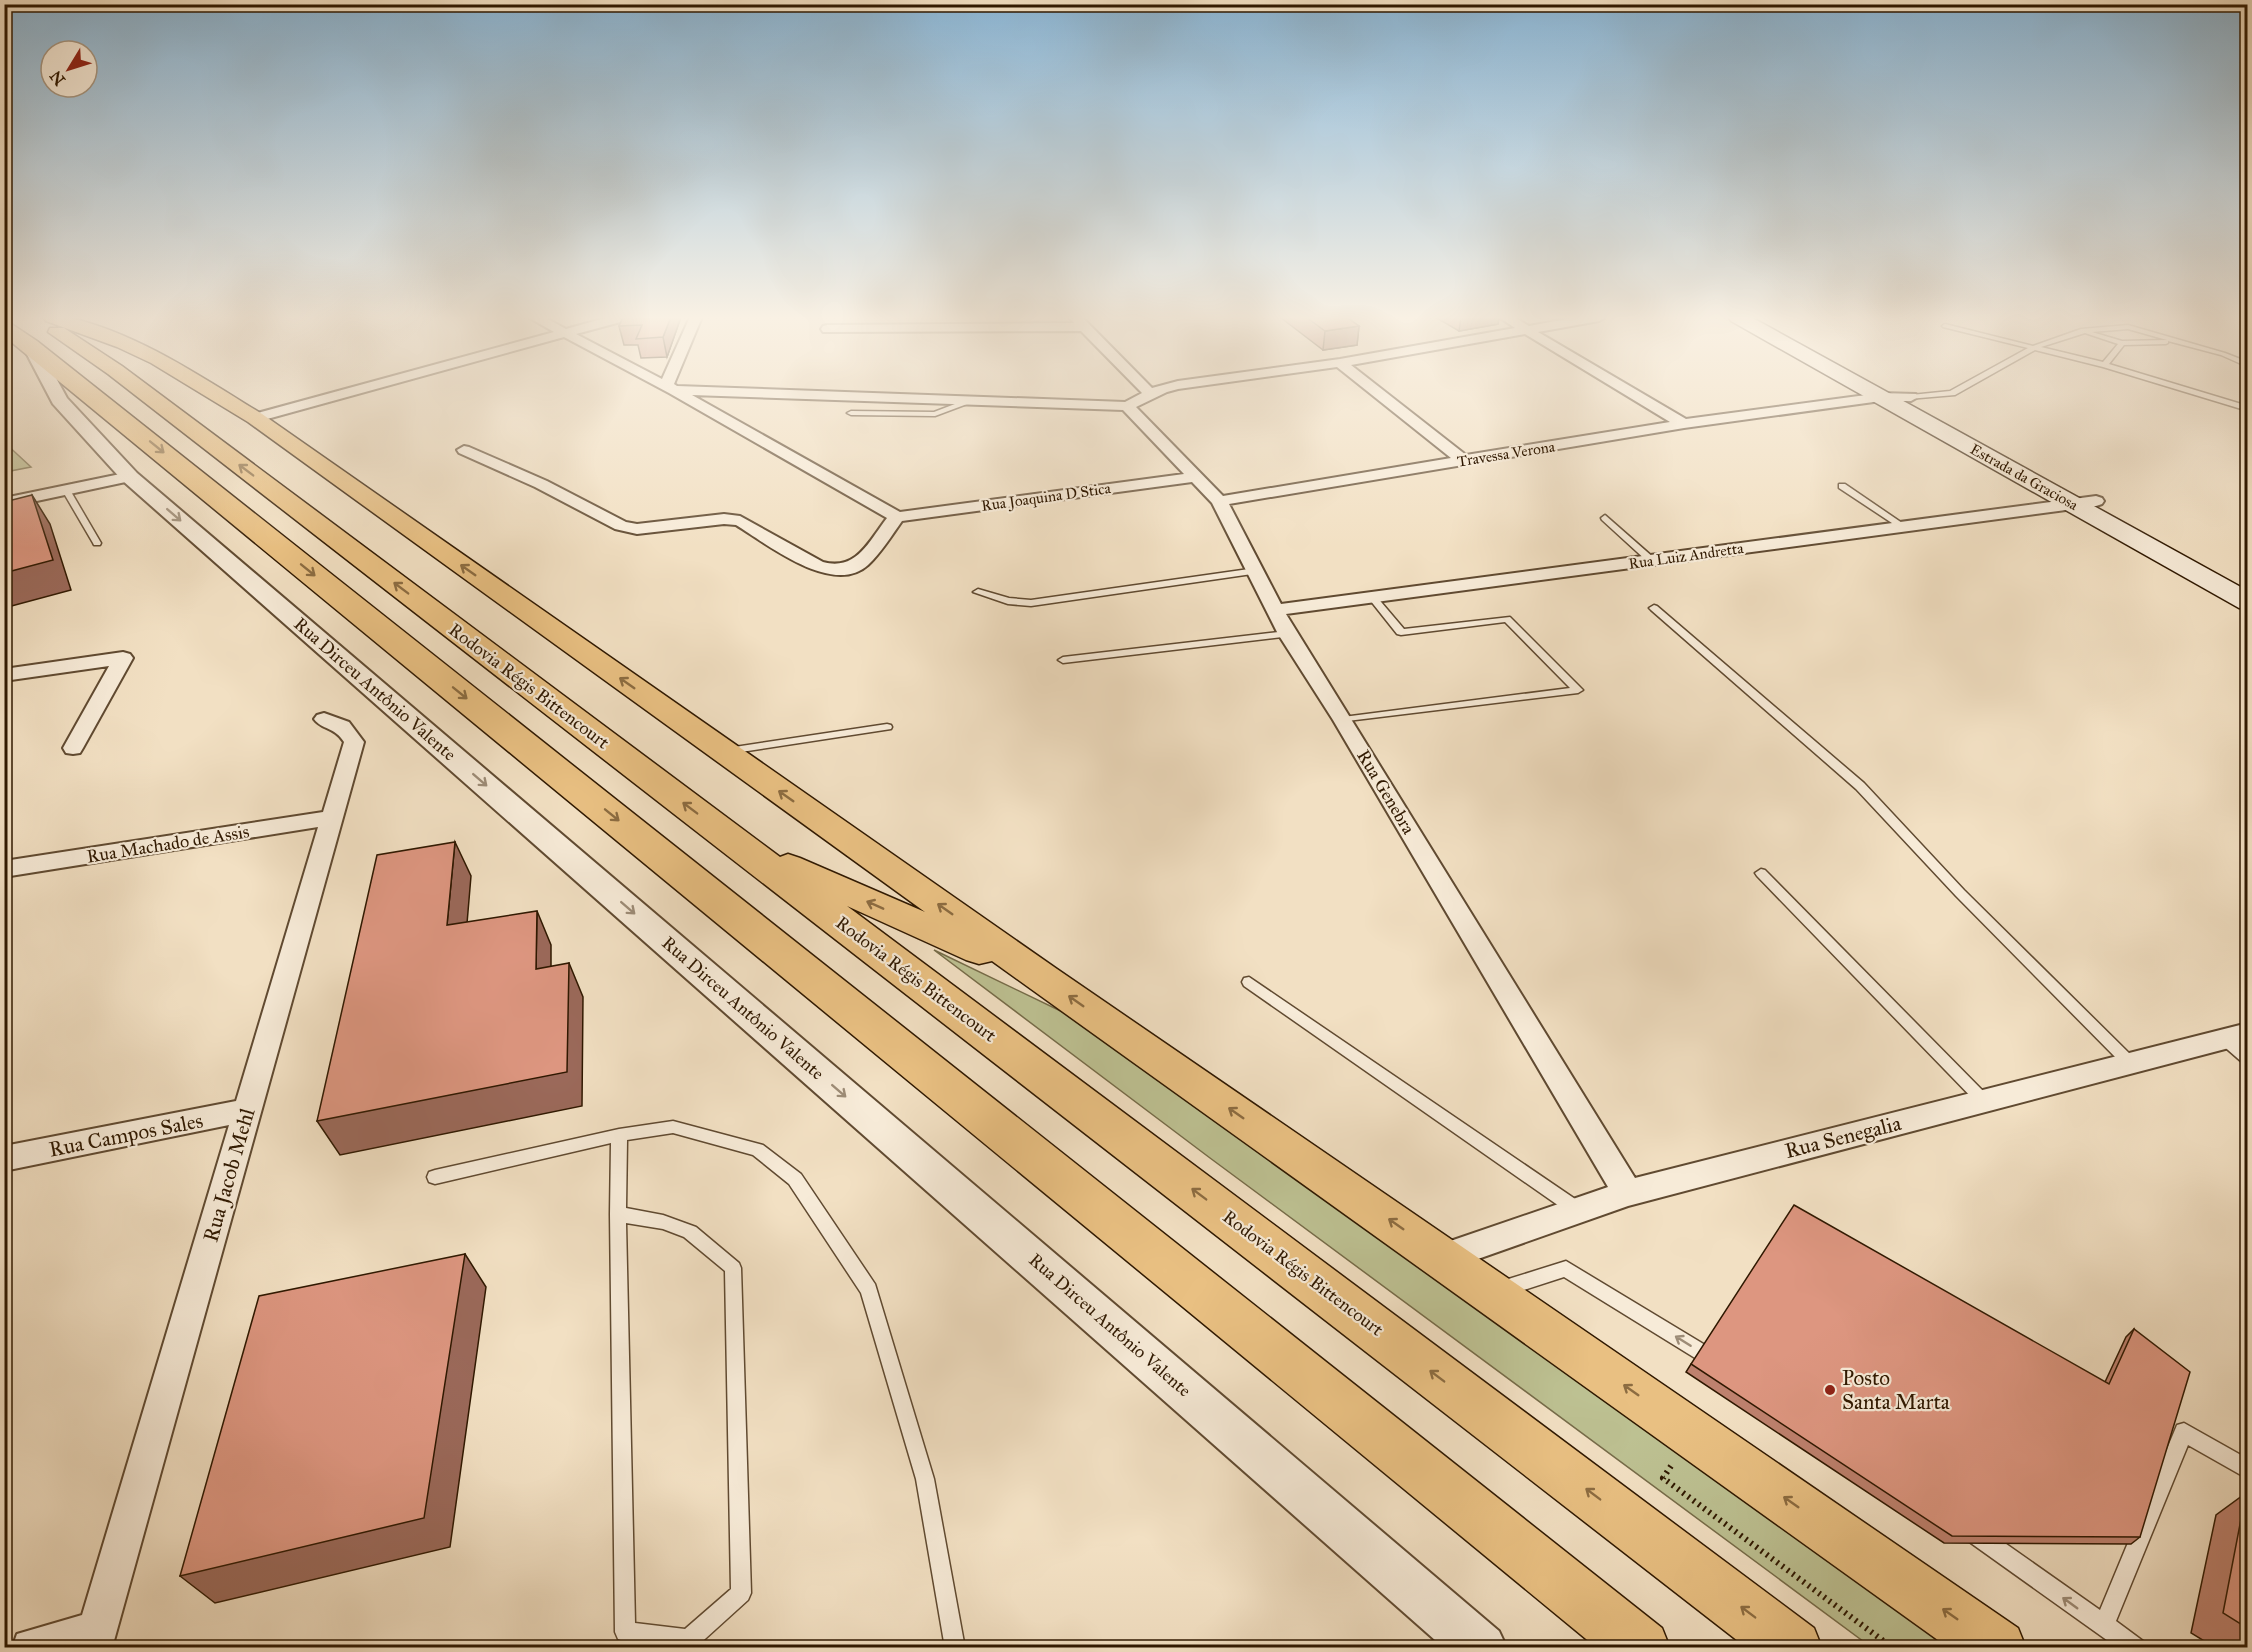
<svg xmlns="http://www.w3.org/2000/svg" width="2252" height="1652" font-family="'IM FELL Great Primer',serif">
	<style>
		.green { fill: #bdc192; stroke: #766c49; stroke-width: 1.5 }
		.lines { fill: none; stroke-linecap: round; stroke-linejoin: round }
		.service-casing { stroke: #604a31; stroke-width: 3 }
		.minor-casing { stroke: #604a31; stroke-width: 4 }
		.tertiary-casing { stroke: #604a31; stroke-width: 4 }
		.secondary-casing { stroke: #2f1800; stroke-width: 3 }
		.motorway-casing { stroke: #2f1800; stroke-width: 3 }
		.path { stroke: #2f1800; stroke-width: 6; stroke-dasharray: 2 4.5; stroke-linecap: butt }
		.service { fill: #f7ebd8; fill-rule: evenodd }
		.minor { fill: #f7ebd8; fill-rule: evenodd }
		.tertiary { fill: #f7ebd8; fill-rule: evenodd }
		.secondary { fill: #f7ebd8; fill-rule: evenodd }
		.motorway { fill: #e9c082; fill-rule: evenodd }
		.wall { fill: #be816e; stroke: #2f1800; stroke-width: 1.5 }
		.shaded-wall { fill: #9b695a; stroke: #2f1800; stroke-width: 1.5 }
		.building { fill: #dd9680; stroke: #2f1800; stroke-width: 1.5 }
		.oneway { stroke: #8c6c41 }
		.oneway2 { stroke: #9d8c77 }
		.poi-dot { fill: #8f2418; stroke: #f7ebd8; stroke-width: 2 }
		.labels { text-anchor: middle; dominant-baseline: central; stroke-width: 4.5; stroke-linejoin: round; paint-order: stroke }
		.far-street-label { font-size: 15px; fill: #2f1800; stroke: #f7ebd8 }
		.street-label { font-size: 18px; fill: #2f1800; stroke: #f7ebd8 }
		.near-street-label { font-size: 21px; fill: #2f1800; stroke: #f7ebd8 }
		.near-poi-label { font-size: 21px; fill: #2f1800; stroke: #f7ebd8; text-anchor: start }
	</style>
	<rect width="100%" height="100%" fill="#f2e0c3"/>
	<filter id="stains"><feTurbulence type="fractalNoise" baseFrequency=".00333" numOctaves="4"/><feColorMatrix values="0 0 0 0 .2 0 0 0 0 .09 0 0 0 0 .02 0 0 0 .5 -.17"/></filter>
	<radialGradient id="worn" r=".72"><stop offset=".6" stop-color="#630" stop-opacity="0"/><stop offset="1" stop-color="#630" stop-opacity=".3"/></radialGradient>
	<path class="green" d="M4,443H5L31,467L5,472Z
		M934,950L1071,1016L1954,1647H1871L1210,1158Z"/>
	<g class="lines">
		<defs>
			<path id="service" d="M1945,324L2033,346L2081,329L2128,325L2225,353L2248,362V367L2221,355L2168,341V343L2166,344L2124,345L2109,364L2248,406V411L2103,367L2035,350L1955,395L1908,399L1907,397L1911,395L1950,391L2028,348L1943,327L1942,326ZM2128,329L2167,340L2122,341L2092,332ZM2085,333L2118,344L2103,362L2041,347Z
				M968,399L975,401L935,416L851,415L847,413L851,411L934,412Z
				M1839,484H1845L1908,527L1907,529H1901L1839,488Z
				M63,488L70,490L101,543L100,545H94L93,543L62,490Z
				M1605,515L1654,558V562H1648L1602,520L1601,518Z
				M1256,568L1261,571L1259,573L1031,606L1008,604L973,592L978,589L1009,598L1031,600Z
				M1373,595L1376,596L1404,629L1510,617L1583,690L1578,693L1339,722L1338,720L1343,717L1570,688L1505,622L1401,635L1397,634L1370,600V596Z
				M1654,605L1657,606L1864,783L1964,890L2135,1059L2137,1063L2135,1067L2130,1069L2125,1067L1956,896L1856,789L1651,610L1649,608Z
				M1287,631L1292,634L1291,636L1063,663L1058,660L1063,657Z
				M887,724L891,725L892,727L891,729L728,754L722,751L728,748Z
				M1761,869L1765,870L1989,1097L1991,1101L1989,1105L1984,1107L1979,1105L1757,876L1755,873Z
				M1249,977L1584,1205L1586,1210L1584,1215L1578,1217L1572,1215L1244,986L1242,982L1244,978Z
				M2225,1033L2230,1035L2248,1050V1065L2243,1063L2220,1043L2218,1039L2220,1035Z
				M673,1121L763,1145L801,1174L875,1284L934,1479L965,1648H945L916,1479L861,1293L789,1184L753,1155L673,1133L627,1140L626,1208L663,1215L696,1227L739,1263L741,1268L751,1593L748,1600L695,1648C670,1648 641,1649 618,1639L615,1632L610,1214L611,1143L435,1184L429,1182L427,1177L429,1172L435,1170L619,1129ZM626,1223L663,1229L684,1237L725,1271L731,1589L685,1629L635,1623Z
				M1566,1261L1720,1354L1723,1360L1720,1366L1714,1369L1708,1366L1564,1277L1502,1297L1496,1295L1494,1289L1496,1283L1502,1281Z
				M2184,1423L2248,1459V1479L2188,1445L2116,1621L2143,1641L2146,1648H2118L1968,1541L1965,1534L1968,1527L1975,1524L1982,1527L2100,1610L2177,1425Z"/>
			<path id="minor" d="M528,317H544L566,329L609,317H630L628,320L576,334L662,379L690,317H702L674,384L677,386L1125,402L1142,393L1081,331L823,332L821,329L823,326L827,325L1074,323L1069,317H1082L1152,388L1178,381L1340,359L1515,328L1499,317H1514L1529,326L1577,317H1605L1599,321L1538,332L1686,419L1881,393L1916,394L1918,397L1911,401H1881L1684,428L1229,504L1281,604L2096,496L2102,498L2104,501L2102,504L2096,506L1286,614L1635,1178L2248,1023V1043L1628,1206L1444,1271L1433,1267L1428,1257L1433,1247L1608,1187L1333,720L1278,634L1212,503L1192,482L902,521C892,535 881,553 868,565C833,597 767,544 736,525L724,524L637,534L615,529L535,487L459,453L457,450L464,446L469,447L547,481L626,522L637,524L724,514L740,516L823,562C857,571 869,541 887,518L669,393L564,337L260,421H250L248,418L250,415L554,332ZM1525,334L1670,422L1466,455L1351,365ZM1337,367L1451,458L1223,496L1136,407L1167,392L1178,389ZM692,395L1123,410L1184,474L900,512Z
				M130,472L135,474L138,477L135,480L4,508V498Z
				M123,652L130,654L133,658L83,748L80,753L73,754L66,753L63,748L109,666L4,681V669Z
				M324,713L349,722L364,742L112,1648H12L17,1634L82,1615L229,1125L4,1171V1146L236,1101L318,827L4,877V861L323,812L344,742C335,727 322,730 314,719L317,715Z"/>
			<path id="tertiary" d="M30,340L38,345L67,398L137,473L1499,1631L1507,1648H1444L123,481L53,404L22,345Z"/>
			<path id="secondary" d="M1728,317H1751L2248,591V610L2239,608L1731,321Z"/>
			<path id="motorway" d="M43,317C52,317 62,316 71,318C139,334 203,378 262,414L1057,969L2018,1628L2026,1648H1949L992,961L979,964L966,960L847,906L1814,1628L1822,1648H1747L108,374L48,332L50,328H64L122,366L780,857L788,854L800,858L925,912L248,422L151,363L117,347L46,321Z
				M4,322L10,323L37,341L1662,1628L1670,1648H1597L4,336Z"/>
		</defs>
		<use href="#service" class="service-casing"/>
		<use href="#minor" class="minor-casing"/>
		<use href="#tertiary" class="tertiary-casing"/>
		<use href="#secondary" class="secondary-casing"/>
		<use href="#motorway" class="motorway-casing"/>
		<path class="path" d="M1671,1466L1663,1478L1893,1648"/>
		<use href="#service" class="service"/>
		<use href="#minor" class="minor"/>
		<use href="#tertiary" class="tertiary"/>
		<use href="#secondary" class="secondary"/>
		<use href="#motorway" class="motorway"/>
	</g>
	<path class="wall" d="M681,317L667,357L641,358L638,345H624L619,326Z
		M1280,317H1346L1359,326L1357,345L1323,350Z
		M1435,317H1499L1498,324L1459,331Z
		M2134,1329L2140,1537L2131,1544L1944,1543L1686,1372L1691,1364L2105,1382L2126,1337Z
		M2246,1493L2247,1494V1647H2214L2191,1633L2216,1515Z"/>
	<path class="shaded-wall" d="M671,317H681L667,357L663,337Z
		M1461,317H1499L1498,324L1459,331Z
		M1359,326L1357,345L1323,350L1325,331Z
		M32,495L50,524L71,590L4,608V573Z
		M455,842L471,876L464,959L447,925Z
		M537,911L551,945V1003L536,969Z
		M569,963L583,997L582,1106L340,1155L317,1121Z
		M465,1254L486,1287L450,1547L215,1603L180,1576Z"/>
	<path class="building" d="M623,317H671L663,337L636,339L642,325L619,326Z
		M1306,317H1346L1359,326L1325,331Z
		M32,495L53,560L4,573V502Z
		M455,842L447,925L537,911L536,969L569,963L567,1072L317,1121L377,855Z
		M1794,1205L2109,1384L2134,1329L2190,1372L2140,1537L1952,1536L1691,1364Z
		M465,1254L424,1518L180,1576L259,1296Z
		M2246,1493L2247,1494V1628L2223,1613Z"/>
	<defs><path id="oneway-shaft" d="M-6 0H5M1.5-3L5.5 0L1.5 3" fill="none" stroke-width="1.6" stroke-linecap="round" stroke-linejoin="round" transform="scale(1.5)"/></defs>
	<g class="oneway">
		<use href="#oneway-shaft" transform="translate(157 447) rotate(39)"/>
		<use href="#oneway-shaft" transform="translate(246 470) rotate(-143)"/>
		<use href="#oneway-shaft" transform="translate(308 570) rotate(39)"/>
		<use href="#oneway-shaft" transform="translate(468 570) rotate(-145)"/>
		<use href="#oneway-shaft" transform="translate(401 588) rotate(-143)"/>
		<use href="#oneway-shaft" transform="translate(627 683) rotate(-145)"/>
		<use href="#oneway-shaft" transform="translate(460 693) rotate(39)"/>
		<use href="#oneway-shaft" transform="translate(786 796) rotate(-145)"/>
		<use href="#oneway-shaft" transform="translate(690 808) rotate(-143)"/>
		<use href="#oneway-shaft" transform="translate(612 815) rotate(39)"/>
		<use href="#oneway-shaft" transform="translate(875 905) rotate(-156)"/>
		<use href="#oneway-shaft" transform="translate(945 909) rotate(-145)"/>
		<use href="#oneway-shaft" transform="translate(1076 1001) rotate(-145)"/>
		<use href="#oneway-shaft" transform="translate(1236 1113) rotate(-145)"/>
		<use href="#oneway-shaft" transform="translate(1199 1194) rotate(-143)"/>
		<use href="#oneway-shaft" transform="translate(1396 1224) rotate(-145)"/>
		<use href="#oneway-shaft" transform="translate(1437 1376) rotate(-143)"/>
		<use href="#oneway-shaft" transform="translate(1631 1390) rotate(-145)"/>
		<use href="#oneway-shaft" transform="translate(1593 1494) rotate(-143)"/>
		<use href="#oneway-shaft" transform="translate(1791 1502) rotate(-145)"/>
		<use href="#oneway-shaft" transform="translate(1748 1612) rotate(-143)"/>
		<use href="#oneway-shaft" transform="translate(1950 1614) rotate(-145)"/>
	</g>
	<g class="oneway2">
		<use href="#oneway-shaft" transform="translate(174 515) rotate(41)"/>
		<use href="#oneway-shaft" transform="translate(480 780) rotate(41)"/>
		<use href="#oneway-shaft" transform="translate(628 908) rotate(41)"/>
		<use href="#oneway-shaft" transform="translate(839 1091) rotate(41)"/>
		<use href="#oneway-shaft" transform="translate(1683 1341) rotate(-148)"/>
		<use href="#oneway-shaft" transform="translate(2070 1603) rotate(-144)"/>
	</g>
	<linearGradient id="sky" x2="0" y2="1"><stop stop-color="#8bb7d7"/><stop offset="0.58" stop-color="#f9f1e4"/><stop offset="1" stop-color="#f9f1e4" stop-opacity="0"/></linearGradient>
	<rect width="2252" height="548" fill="url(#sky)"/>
	<circle class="poi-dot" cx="1830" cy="1390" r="6"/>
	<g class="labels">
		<g class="far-street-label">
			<text transform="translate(1506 454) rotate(-9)">Travessa Verona</text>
			<text transform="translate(2024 477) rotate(29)">Estrada da Graciosa</text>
			<text transform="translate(1046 497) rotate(-8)">Rua Joaquina D Stica</text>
			<text transform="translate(1686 556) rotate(-8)">Rua Luiz Andretta</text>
		</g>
		<g class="street-label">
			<text transform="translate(529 686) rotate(37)">Rodovia Régis Bittencourt</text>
			<text transform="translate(375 689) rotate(41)">Rua Dirceu Antônio Valente</text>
			<text transform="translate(1386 792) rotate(59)">Rua Genebra</text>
			<text transform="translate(168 844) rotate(-9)">Rua Machado de Assis</text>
			<text transform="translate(916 979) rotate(37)">Rodovia Régis Bittencourt</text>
			<text transform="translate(743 1008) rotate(41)">Rua Dirceu Antônio Valente</text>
			<text transform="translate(1303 1273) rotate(37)">Rodovia Régis Bittencourt</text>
			<text transform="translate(1110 1325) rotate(41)">Rua Dirceu Antônio Valente</text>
		</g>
		<g class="near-street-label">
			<text transform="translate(126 1135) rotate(-11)">Rua Campos Sales</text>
			<text transform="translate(1843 1137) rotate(-14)">Rua Senegalia</text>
			<text transform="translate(229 1175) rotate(-74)">Rua Jacob Mehl</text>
		</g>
		<g class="near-poi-label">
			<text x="1842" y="1378">Posto<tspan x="1842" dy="24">Santa Marta</tspan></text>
		</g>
	</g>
	<rect width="2252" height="1652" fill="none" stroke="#f2e0c3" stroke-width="24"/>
	<rect x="6" y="6" width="2240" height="1640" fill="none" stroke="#2f1800" stroke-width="3"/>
	<rect x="12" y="12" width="2228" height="1628" fill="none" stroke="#2f1800" stroke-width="1.5"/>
	<g transform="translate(69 69) rotate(232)"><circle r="28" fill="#f7ebd8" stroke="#a79782" stroke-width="1.5"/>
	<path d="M0-4.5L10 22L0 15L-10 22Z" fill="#8f2418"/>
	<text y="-9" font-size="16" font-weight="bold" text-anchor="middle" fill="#2f1800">N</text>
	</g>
	<rect width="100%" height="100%" filter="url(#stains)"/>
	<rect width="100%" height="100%" fill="url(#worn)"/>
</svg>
